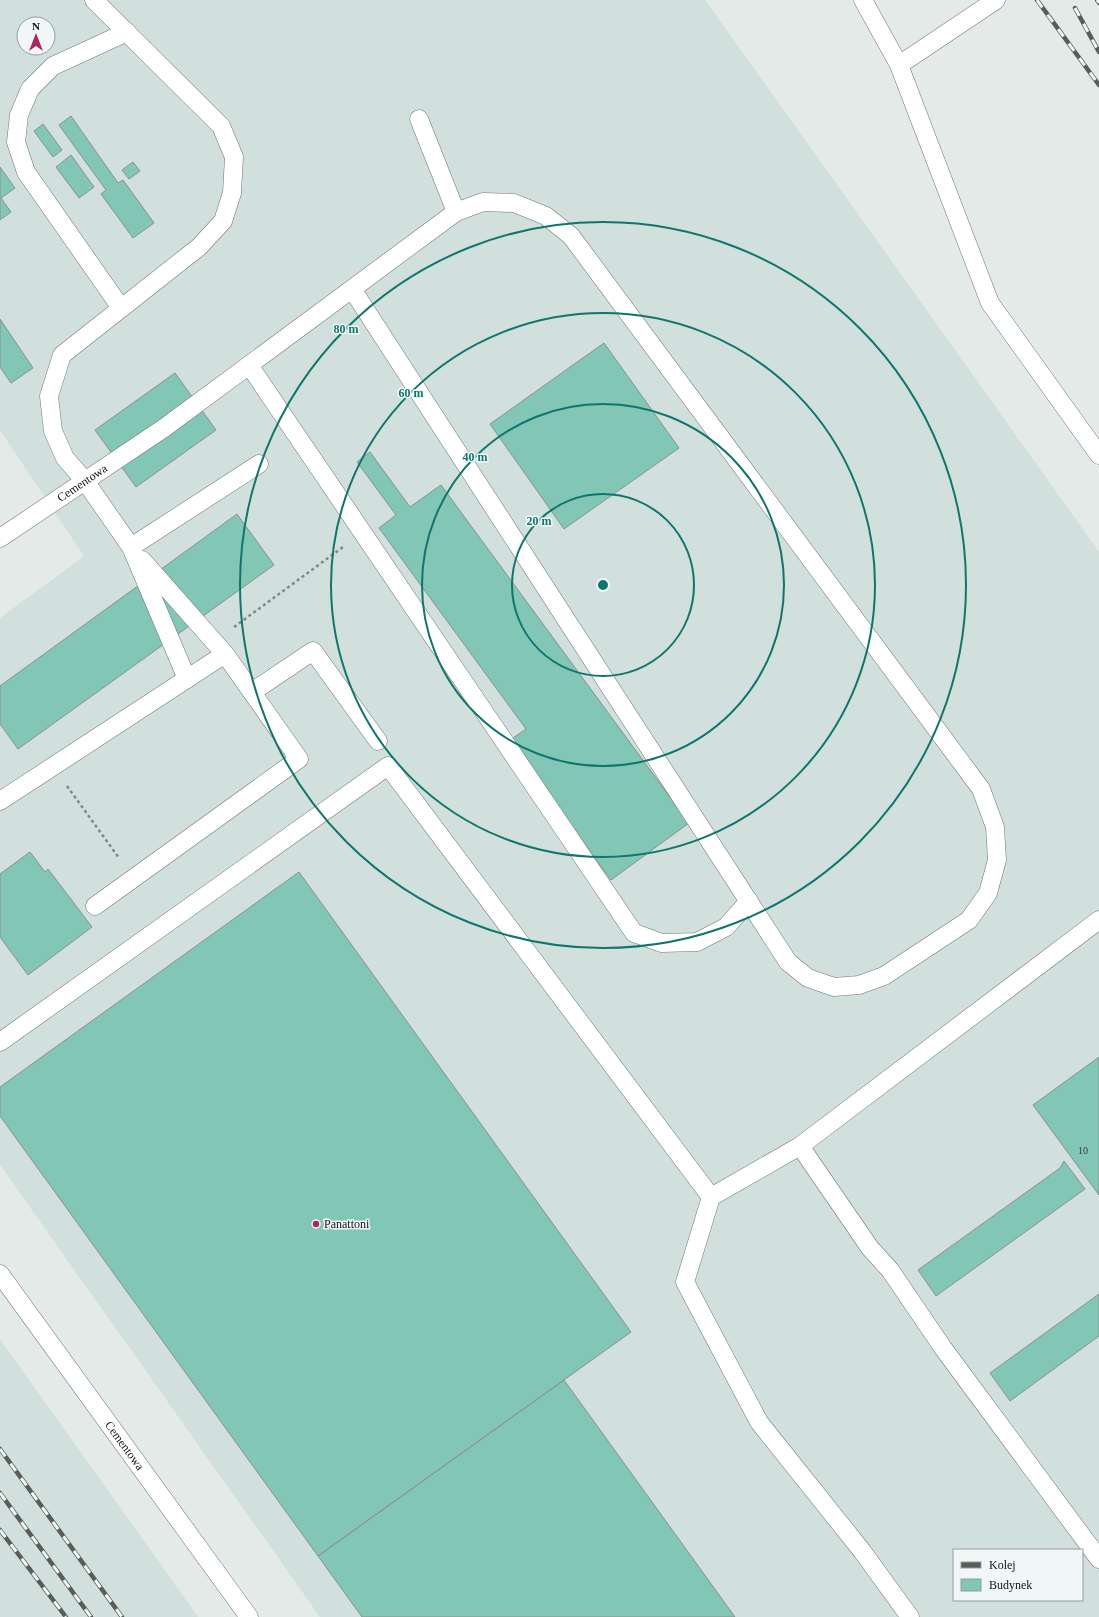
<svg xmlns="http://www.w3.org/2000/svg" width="1099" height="1617" font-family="'Times New Roman',serif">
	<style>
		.built { fill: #d1e0dc; fill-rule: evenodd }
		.building { fill: #82c6b6; stroke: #8b908f }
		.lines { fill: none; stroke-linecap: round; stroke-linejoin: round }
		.service-casing { stroke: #717675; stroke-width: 19 }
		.path { stroke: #838786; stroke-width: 2.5; stroke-dasharray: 3 3; stroke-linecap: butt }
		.service { stroke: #fff; stroke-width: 18 }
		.rail-casing { stroke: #585c5b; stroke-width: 4.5 }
		.rail { stroke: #f1f7f6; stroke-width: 3; stroke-dasharray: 9; stroke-linecap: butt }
		.ring { fill: none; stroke: #0f766e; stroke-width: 2 }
		.poi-dot { fill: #ad2363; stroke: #f1f7f6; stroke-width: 1.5 }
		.labels { text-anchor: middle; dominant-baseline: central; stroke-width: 3; stroke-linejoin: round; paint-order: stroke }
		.number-label { font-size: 10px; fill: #2c3f3b }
		.street-label { font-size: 12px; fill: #101212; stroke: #f1f7f6 }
		.poi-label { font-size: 12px; fill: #101212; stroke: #f1f7f6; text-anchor: start }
		.centre { fill: #0f766e; stroke: #f1f7f6; stroke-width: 2 }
		.ring-label { font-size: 12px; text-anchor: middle; font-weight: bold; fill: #0f766e; stroke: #f1f7f6; stroke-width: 3; stroke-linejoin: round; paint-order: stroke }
	</style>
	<rect width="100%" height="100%" fill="#e4eae8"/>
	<path class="built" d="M0,0H705L1099,552V1617H320L0,1165V618L84,556L0,430ZM24,24H48V48H24ZM954,1550H1082V1600H954Z
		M0,1339L198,1617H0Z"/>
	<path class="building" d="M71,116L118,183L123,180L154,223L133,238L101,194L106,190L59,125Z
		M43,124L62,150L53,157L34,131Z
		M71,155L94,187L79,198L56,167Z
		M133,162L140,171L129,179L122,170Z
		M0,167L15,188L1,198L11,212L0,220Z
		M0,319L33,368L11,383L0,367Z
		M604,343L679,448L564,529L490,424Z
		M175,373L216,430L136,487L95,430Z
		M370,452L410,507L441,485L689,823L611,880L509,741L526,729L379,528L396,515L357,462Z
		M237,514L274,565L18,749L0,724V686Z
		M30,852L45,872L48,869L92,927L28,975L0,937V874Z
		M299,872L631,1332L318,1556L0,1116V1087Z
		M1099,1057V1195L1033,1105Z
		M1064,1161L1085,1189L936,1296L918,1270L1060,1168Z
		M1099,1294V1336L1010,1401L990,1373Z
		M564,1380L735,1617H362L318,1556Z"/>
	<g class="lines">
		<defs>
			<g id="service">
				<path d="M94,0L221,126L234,157L232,193L223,221L199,247L62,355L49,396L53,431L65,458L85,481L131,547L259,464"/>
				<path d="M863,0L899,65"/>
				<path d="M996,0L899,65L990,303L1099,455"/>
				<path d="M419,119L456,212"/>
				<path d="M121,308L26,172L16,142L19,115L30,89L53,66L127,32"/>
				<path d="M249,365L634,933L662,943L697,942L726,927L749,901"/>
				<path id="s1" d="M0,538L164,428L456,212L483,202L514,203L546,216L571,236L981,789L995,827L997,860L988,893L969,920L884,976L859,985L834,987L808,978L788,962L352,289"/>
				<path d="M131,547L187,679"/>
				<path d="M142,560L225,654"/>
				<path d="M252,692L313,651L378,741"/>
				<path d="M0,801L225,654L299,759L95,906"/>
				<path d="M0,1042L388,766L711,1197"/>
				<path d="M800,1146L870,1248L890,1270L943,1348L1099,1559"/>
				<path id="s2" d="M0,1274L249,1617"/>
				<path d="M910,1617L862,1551L759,1422L685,1282L711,1197L800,1146L1099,920"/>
			</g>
		</defs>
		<use href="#service" class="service-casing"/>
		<path class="path" d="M234,627L343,547
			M67,786L119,858"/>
		<use href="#service" class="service"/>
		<defs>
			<path id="rail" d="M1037,0L1099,85
				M1097,0L1099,3
				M1075,8L1099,52
				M0,1449L122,1617
				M0,1493L91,1617
				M0,1530L66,1617"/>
		</defs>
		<use href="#rail" class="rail-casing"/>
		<use href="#rail" class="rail"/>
	</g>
	<g class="ring">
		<circle cx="603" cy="585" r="91"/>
		<circle cx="603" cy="585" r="181"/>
		<circle cx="603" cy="585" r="272"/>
		<circle cx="603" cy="585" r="363"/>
	</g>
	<circle class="poi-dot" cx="316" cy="1224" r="4"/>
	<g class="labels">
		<g class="number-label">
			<text x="1083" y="1150">10</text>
		</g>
		<g class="street-label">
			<text stroke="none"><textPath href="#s1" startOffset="99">Cementowa</textPath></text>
			<text stroke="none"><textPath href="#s2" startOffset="212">Cementowa</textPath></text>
		</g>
		<g class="poi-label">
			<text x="324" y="1224">Panattoni</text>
		</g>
	</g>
	<circle cx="603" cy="585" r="6" class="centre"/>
	<g class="ring-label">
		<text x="346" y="333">80 m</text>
		<text x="411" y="397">60 m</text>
		<text x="475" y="461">40 m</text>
		<text x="539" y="525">20 m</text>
	</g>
	<rect x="953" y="1549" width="130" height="52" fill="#f1f7f6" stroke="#979b9b"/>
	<rect x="961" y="1562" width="20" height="6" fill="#585c5b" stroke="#979b9b"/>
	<text x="989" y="1569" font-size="12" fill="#101212">Kolej</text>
	<rect x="961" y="1579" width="20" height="12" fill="#82c6b6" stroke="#979b9b"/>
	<text x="989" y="1589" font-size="12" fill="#101212">Budynek</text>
	<g transform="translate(36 36)"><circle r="19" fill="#f1f7f6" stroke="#979b9b"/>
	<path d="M0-3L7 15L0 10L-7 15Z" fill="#ad2363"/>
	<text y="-6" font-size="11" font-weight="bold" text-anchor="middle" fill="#101212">N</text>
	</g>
</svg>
